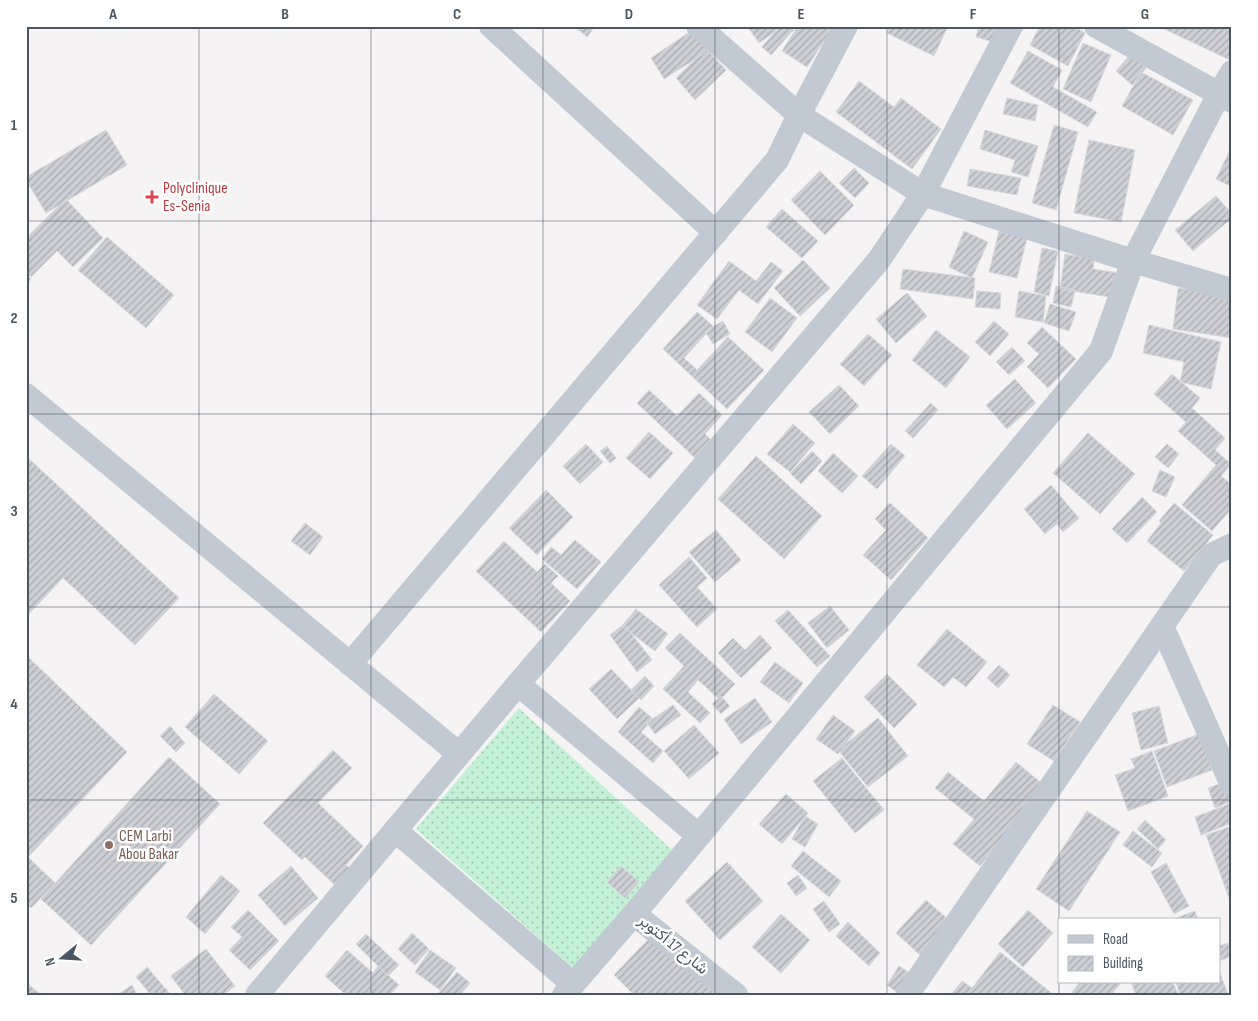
<svg xmlns="http://www.w3.org/2000/svg" width="1258" height="1021" font-family="'Sofia Sans Condensed',Vazirmatn,sans-serif">
	<style>
		.garden { fill: url(#garden-dots) }
		.building { fill: url(#building-hatch); stroke: #d7d9de }
		.lines { fill: none; stroke-linecap: round; stroke-linejoin: round }
		.minor { stroke: #c1cad2; stroke-width: 24 }
		.grid { fill: none; stroke: #4a5661; stroke-width: 1; stroke-opacity: 0.55 }
		.health-dot { fill: #e0444e; stroke: #fff; stroke-width: 2 }
		.education-dot { fill: #8d6e63; stroke: #fff; stroke-width: 2 }
		.labels { text-anchor: middle; dominant-baseline: central; stroke-width: 5; stroke-linejoin: round; paint-order: stroke }
		.health-label { font-size: 16px; fill: #be3a42; stroke: #fff; text-anchor: start }
		.education-label { font-size: 16px; fill: #785e54; stroke: #fff; text-anchor: start }
		.street-label { font-size: 16px; fill: #4a5661; stroke: #fff }
		.neatline { fill: none; stroke: #4a5661; stroke-width: 2 }
		.grid-label { font-size: 16px; text-anchor: middle; font-weight: bold; fill: #4a5661 }
	</style>
	<defs>
		<pattern id="garden-dots" width="8" height="8" patternUnits="userSpaceOnUse" patternTransform="scale(1.25)"><rect width="8" height="8" fill="#c3f1d5"/><path d="M2 2h.1M6 6h.1" fill="none" stroke="#a0c6b0" stroke-width="1.8" stroke-linecap="round"/></pattern>
		<pattern id="building-hatch" width="6" height="6" patternUnits="userSpaceOnUse" patternTransform="scale(1.25)"><rect width="6" height="6" fill="#cdcfd5"/><path d="M-1 1l2-2M0 6l6-6M5 7l2-2" fill="none" stroke="#a8abb0"/></pattern>
	</defs>
	<rect width="100%" height="100%" fill="#f5f3f3"/>
	<path class="garden" d="M519,708L672,850L573,968L416,829Z"/>
	<path class="building" d="M574,26H595L587,37Z
		M747,26H779L780,28L759,43Z
		M780,26H797L771,55L762,47Z
		M798,26H827L832,29L807,67L782,51Z
		M890,26H948L934,56L887,33Z
		M979,26H997L993,42L976,37Z
		M1040,26H1073L1085,33L1068,66L1030,45Z
		M1158,26H1232V61Z
		M694,29L708,51L664,79L651,58Z
		M1083,43L1111,55L1091,102L1063,89Z
		M706,49L726,70L695,100L676,78Z
		M1028,51L1062,70L1053,87L1097,112L1088,127L1010,83Z
		M1131,54L1146,68L1132,85L1116,71Z
		M1141,72L1193,100L1173,135L1122,106Z
		M859,81L894,107L901,98L941,129L912,169L836,112Z
		M1007,98L1038,105L1035,121L1003,114Z
		M1054,125L1078,132L1056,210L1032,203Z
		M106,130L127,165L46,213L26,180V177Z
		M985,130L1038,146L1028,177L1011,172L1015,160L980,149Z
		M1089,140L1135,150L1121,222L1074,213Z
		M1232,146V187L1216,179Z
		M854,168L869,183L855,198L839,183Z
		M970,169L1021,178L1017,195L967,186Z
		M820,171L854,205L825,235L791,200Z
		M1216,196L1232,214V218L1193,251L1175,230Z
		M66,199L103,238L73,267L57,251L31,277L26,272V238Z
		M782,209L818,241L802,258L766,227Z
		M964,231L988,242L972,278L949,267Z
		M999,231L1027,238L1017,278L989,272Z
		M107,237L174,295L146,328L78,270Z
		M1042,248L1058,251L1049,296L1034,292Z
		M1065,254L1094,259L1093,269L1126,274L1122,299L1060,289Z
		M803,260L830,288L800,316L774,288Z
		M729,261L756,281L771,262L783,271L758,304L739,290L717,319L697,305Z
		M903,269L975,278L973,299L900,289Z
		M26,275L31,279L26,285Z
		M1056,286L1075,290L1071,307L1053,303Z
		M1178,288L1232,295V338L1173,329Z
		M977,291L1001,293L1000,309L975,307Z
		M1019,291L1046,296L1043,322L1015,317Z
		M907,293L927,316L896,343L876,319Z
		M770,298L797,318L772,352L745,332Z
		M1050,304L1076,312L1069,331L1044,323Z
		M697,312L713,326L684,358L697,370L728,337L764,370L727,409L663,349Z
		M723,321L730,334L713,344L705,331Z
		M994,321L1009,334L990,356L975,342Z
		M1149,325L1221,342L1211,389L1180,382L1184,362L1143,353Z
		M1042,327L1076,359L1048,388L1027,367L1039,354L1027,343Z
		M936,330L970,357L946,388L912,360Z
		M868,334L892,355L864,386L840,364Z
		M1012,347L1025,361L1009,375L996,362Z
		M1172,374L1200,398L1192,408L1225,438L1215,450L1231,464L1221,476L1232,485V508L1212,531L1182,505L1216,465L1178,431L1186,422L1154,394Z
		M1015,379L1036,403L1007,429L986,405Z
		M839,385L859,406L830,434L809,412Z
		M649,390L677,416L699,393L722,415L705,434L714,443L697,460L637,403Z
		M931,403L938,410L913,438L905,431Z
		M793,424L815,443L790,472L767,454Z
		M649,432L673,453L650,479L626,458Z
		M1088,433L1135,474L1100,514L1053,473Z
		M586,444L603,462L580,484L563,466Z
		M891,444L905,456L877,489L862,476Z
		M1167,444L1179,454L1168,468L1155,457Z
		M607,446L616,458L610,463L600,451Z
		M812,451L822,461L801,484L790,473Z
		M833,453L858,476L842,493L818,471Z
		M26,456L179,598L135,645L63,578L26,617Z
		M756,456L822,516L784,559L718,499Z
		M1160,470L1175,477L1166,497L1152,491Z
		M1051,485L1079,518L1063,532L1057,524L1045,534L1024,509Z
		M546,490L573,517L537,555L509,528Z
		M1142,497L1157,512L1127,543L1112,529Z
		M890,503L928,538L891,580L863,555L886,530L875,519Z
		M1174,503L1213,535L1184,571L1147,541L1161,523L1159,521Z
		M305,523L323,537L310,555L291,541Z
		M716,530L741,560L715,582L689,552Z
		M575,540L601,562L577,589L542,559L551,547L561,555Z
		M504,541L537,572L545,564L558,576L551,583L570,601L541,632L476,571Z
		M689,557L707,578L697,587L717,609L697,627L659,585Z
		M830,606L849,630L827,648L808,623Z
		M636,609L668,634L655,651L622,626Z
		M788,610L830,656L817,667L775,621Z
		M624,624L652,660L637,672L610,635Z
		M947,629L987,662L966,687L953,677L944,687L917,665Z
		M680,633L735,684L720,700L698,680L688,692L710,713L700,723L663,689L684,666L665,648Z
		M760,635L772,648L741,678L718,653L733,638L745,650Z
		M26,655L127,752L28,857L55,883L31,908L26,903Z
		M775,662L803,683L789,703L760,682Z
		M999,665L1010,675L998,688L987,678Z
		M611,669L639,698L617,719L589,689Z
		M887,674L917,704L894,728L864,697Z
		M645,676L654,686L641,700L631,690Z
		M214,694L268,741L239,774L185,727Z
		M721,696L730,706L721,714L712,704Z
		M755,698L772,722L741,744L724,719Z
		M673,705L681,715L655,734L647,723Z
		M1053,705L1080,722L1054,761L1027,744Z
		M1159,706L1168,743L1141,750L1132,713Z
		M639,707L653,719L641,732L663,751L653,763L618,732Z
		M833,715L855,731L838,754L816,739Z
		M878,718L908,756L868,787L838,750Z
		M694,725L719,753L689,779L664,751Z
		M170,726L185,743L176,752L160,736Z
		M1199,734L1212,770L1167,787L1154,751Z
		M333,750L352,768L318,803L363,846L346,865L354,872L338,888L305,857L302,860L263,823Z
		M1152,751L1168,796L1128,811L1115,775L1135,768L1131,759Z
		M169,757L220,804L91,945L41,899Z
		M842,758L884,810L855,833L813,781Z
		M1016,762L1045,786L980,866L953,844L974,819L935,788L948,772L984,801Z
		M1230,780L1232,784V801L1215,808L1208,788Z
		M786,794L808,813L782,844L759,824Z
		M1232,803V823L1201,835L1195,817Z
		M1087,811L1120,832L1069,911L1036,889Z
		M805,816L818,824L805,847L792,839Z
		M1145,820L1166,840L1158,849L1137,829Z
		M1232,826V906L1206,835Z
		M1133,831L1162,853L1152,867L1123,845Z
		M803,851L841,881L829,897L791,866Z
		M727,862L763,901L720,940L685,901Z
		M1166,863L1189,906L1174,914L1151,872Z
		M291,866L318,898L285,926L258,895Z
		M621,866L639,882L625,898L607,882Z
		M221,875L240,891L205,934L186,917Z
		M798,875L807,888L796,896L787,883Z
		M926,900L950,921L920,955L896,933Z
		M824,901L840,924L829,932L813,909Z
		M248,910L279,941L250,970L229,950L242,937L231,927Z
		M1028,910L1053,933L1023,967L998,944Z
		M1195,911L1198,920H1171Z
		M781,914L810,940L781,973L752,947Z
		M848,922L880,953L869,966L836,936Z
		M662,925L722,995H634L614,975Z
		M412,933L429,949L415,965L398,949Z
		M366,934L399,965L388,976L356,944Z
		M1228,943L1232,956L1219,961V946Z
		M206,949L235,986L223,995H185L171,976Z
		M347,950L373,973L378,966L399,985L390,995H346L325,976Z
		M430,950L456,968L440,990L415,972Z
		M1000,952L1054,995H951L962,981L972,988Z
		M899,966L914,976L901,995L887,985Z
		M147,967L171,995H151L136,977Z
		M1219,970L1228,995H1180L1176,982H1219Z
		M457,972L470,983L460,995H437Z
		M26,982L41,995H26Z
		M1080,982H1122L1111,995H1070Z
		M1131,982H1173L1178,995H1136Z
		M132,985L137,995H117Z"/>
	<g class="lines">
		<path class="minor" d="M491,26L716,233
			M698,26L799,115L923,194L1133,261L1232,290
			M1096,26L1232,101
			M26,395L459,754
			M1162,626L1232,785
			M350,664L777,160L799,115L846,26
			M518,684L698,835
			M395,830L573,984
			M634,914L736,995
			M257,995L518,684L879,260L923,194L1011,26
			M564,995L634,914L1101,351L1133,261L1219,94L1232,72
			M907,995L1211,555L1232,545"/>
	</g>
	<path class="grid" d="M199,26V995M371,26V995M543,26V995M715,26V995M887,26V995M1059,26V995M26,221H1232M26,414H1232M26,607H1232M26,800H1232"/>
	<path class="health-dot" d="M149.5 189.5h5v5h5v5h-5v5h-5v-5h-5v-5h5z"/>
	<circle class="education-dot" cx="109" cy="845" r="5"/>
	<g class="labels">
		<g class="health-label">
			<text x="163" y="188">Polyclinique<tspan x="163" dy="18">Es-Senia</tspan></text>
		</g>
		<g class="education-label">
			<text x="119" y="836">CEM Larbi<tspan x="119" dy="18">Abou Bakar</tspan></text>
		</g>
		<g class="street-label">
			<text transform="translate(673 945) rotate(39)">شارع 17 أكتوبر</text>
		</g>
	</g>
	<rect width="1258" height="1021" fill="none" stroke="#ffffff" stroke-width="55"/>
	<rect x="1058" y="918" width="162" height="65" fill="#ffffff" stroke="#b7bbc0"/>
	<rect x="1068" y="935" width="25" height="8" fill="#c1cad2" stroke="#b7bbc0"/>
	<text x="1103" y="944" font-size="15" fill="#4a5661">Road</text>
	<rect x="1068" y="956" width="25" height="15" fill="url(#building-hatch)" stroke="#b7bbc0"/>
	<text x="1103" y="968" font-size="15" fill="#4a5661">Building</text>
	<g transform="translate(62 958) rotate(252)" stroke="#ffffff" stroke-width="4" paint-order="stroke">
	<path d="M0-4L9 19L0 12L-9 19Z" fill="#4a5661"/>
	<text y="-8" font-size="14" font-weight="bold" text-anchor="middle" fill="#4a5661">N</text>
	</g>
	<rect x="28" y="28" width="1202" height="966" class="neatline"/>
	<g class="grid-label">
		<text x="113" y="19">A</text>
		<text x="285" y="19">B</text>
		<text x="457" y="19">C</text>
		<text x="629" y="19">D</text>
		<text x="801" y="19">E</text>
		<text x="973" y="19">F</text>
		<text x="1145" y="19">G</text>
		<text x="14" y="130">1</text>
		<text x="14" y="323">2</text>
		<text x="14" y="516">3</text>
		<text x="14" y="709">4</text>
		<text x="14" y="903">5</text>
	</g>
</svg>
